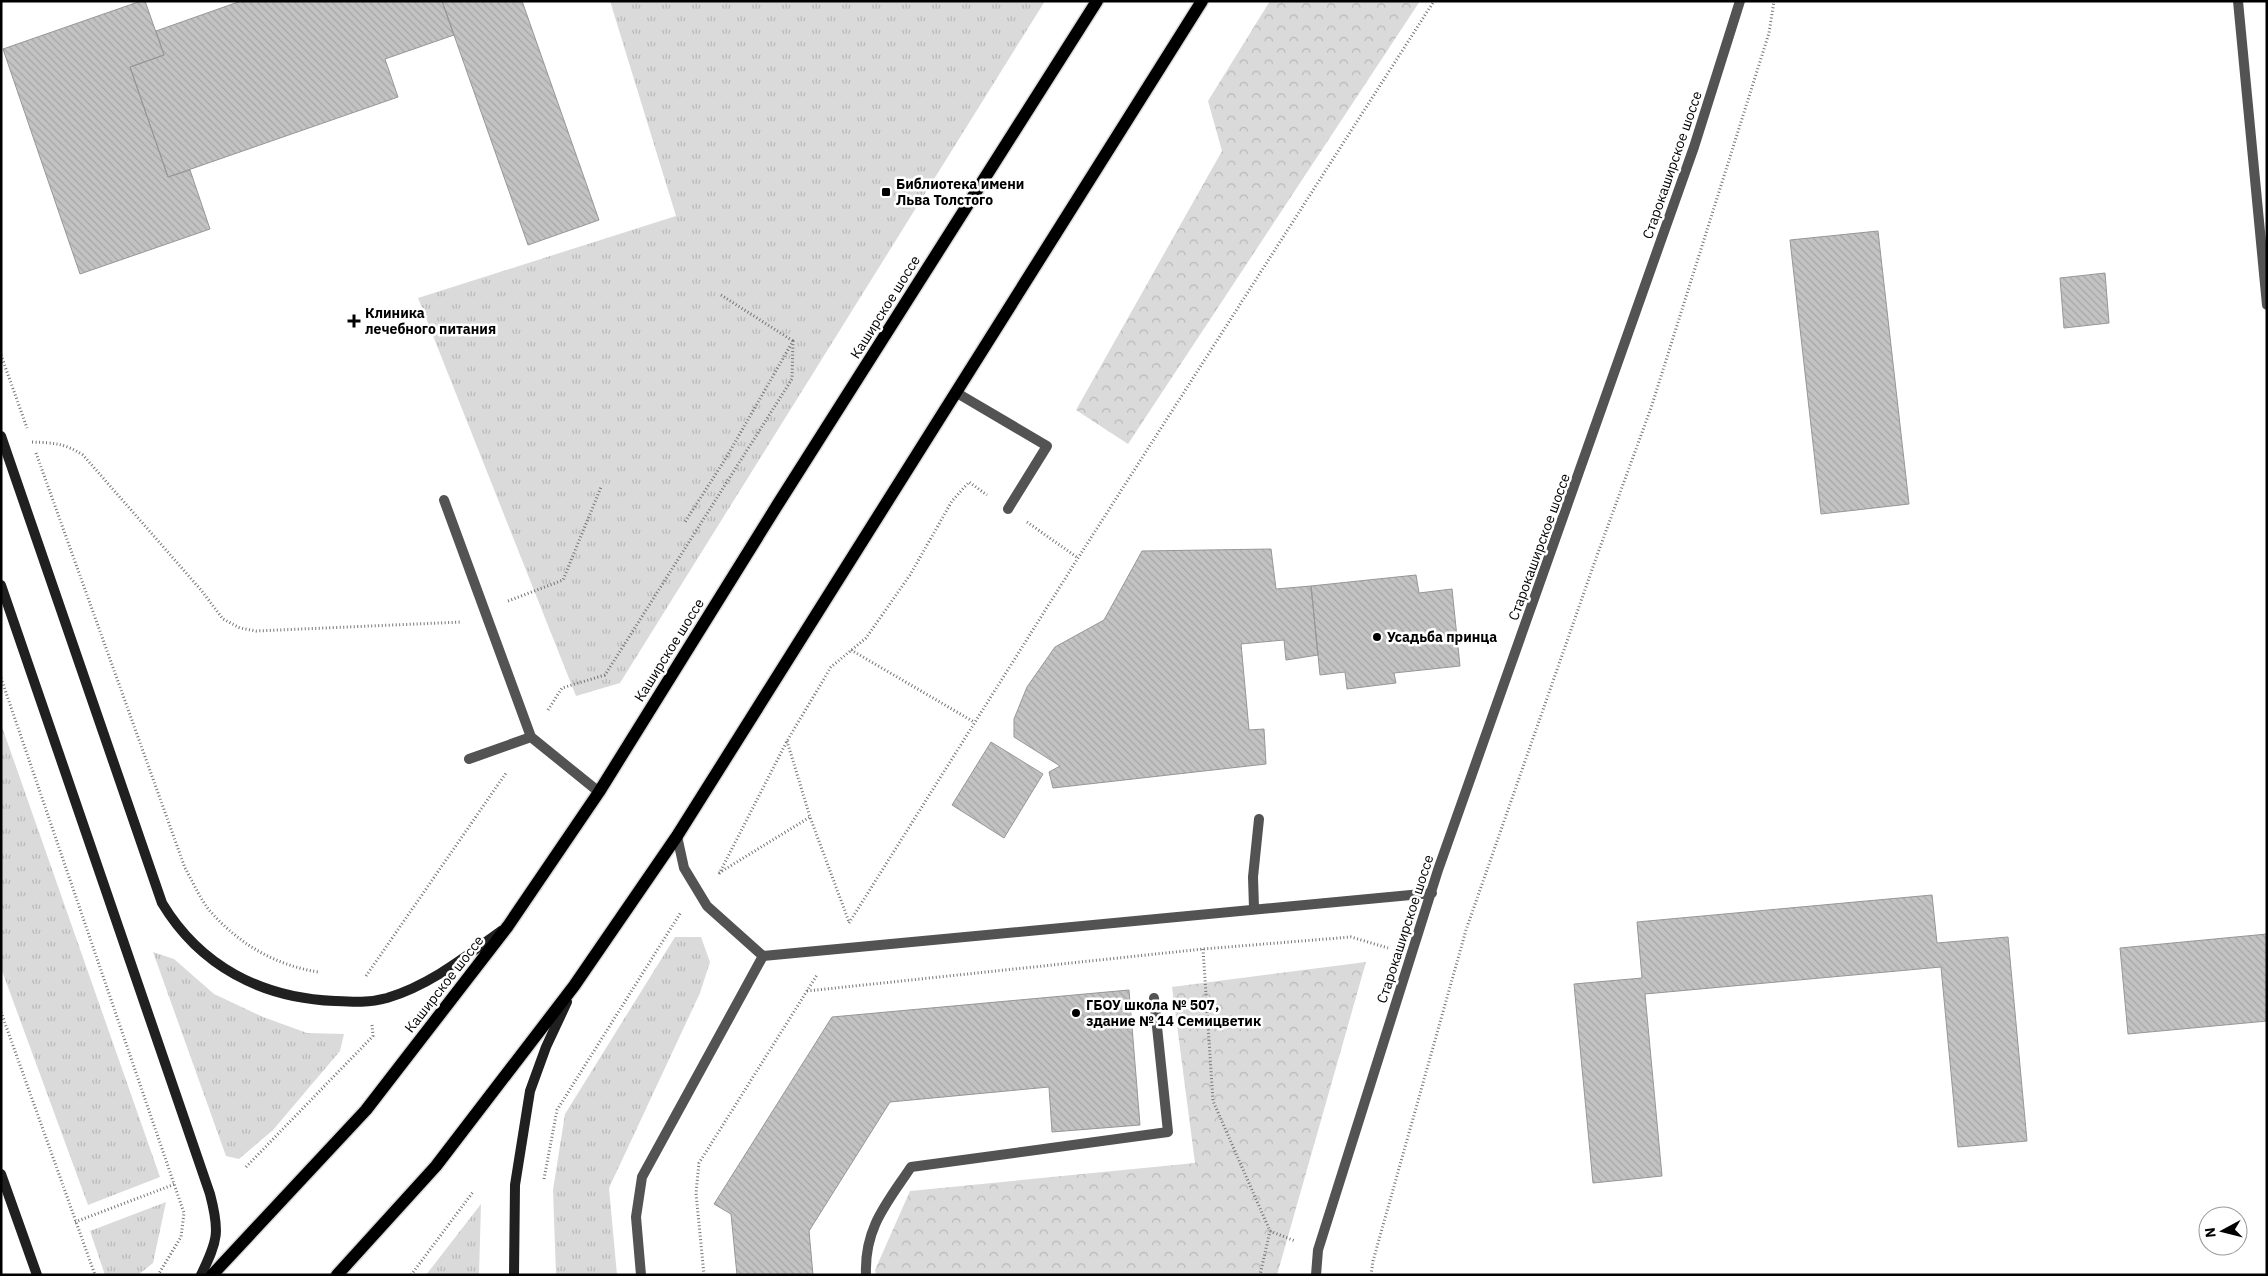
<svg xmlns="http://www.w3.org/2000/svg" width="2268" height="1276" font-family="'IBM Plex Sans',sans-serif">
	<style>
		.grass { fill: url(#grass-tufts) }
		.forest { fill: url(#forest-crowns) }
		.building { fill: url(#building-back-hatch); stroke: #979797 }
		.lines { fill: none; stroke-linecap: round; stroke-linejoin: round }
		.primary-casing { stroke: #dbdbdb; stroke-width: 15 }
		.path { stroke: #757575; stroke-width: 3; stroke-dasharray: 1 2.5; stroke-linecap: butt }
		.service { stroke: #535353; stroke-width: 10 }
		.minor { stroke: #535353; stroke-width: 10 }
		.secondary { stroke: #202020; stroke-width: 10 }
		.primary { stroke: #000; stroke-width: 12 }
		.poi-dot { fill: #000; stroke: #fff; stroke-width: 2 }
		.labels { text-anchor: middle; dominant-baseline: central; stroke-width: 5; stroke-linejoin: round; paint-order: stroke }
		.street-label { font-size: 14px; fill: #000; stroke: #fff }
		.poi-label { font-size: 14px; font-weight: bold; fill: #000; stroke: #fff; text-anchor: start }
	</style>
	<defs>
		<pattern id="grass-tufts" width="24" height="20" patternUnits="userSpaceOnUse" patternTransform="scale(1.25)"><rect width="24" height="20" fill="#dadada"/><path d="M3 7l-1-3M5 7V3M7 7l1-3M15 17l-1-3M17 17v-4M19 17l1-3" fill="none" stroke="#b9b9b9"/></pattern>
		<pattern id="forest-crowns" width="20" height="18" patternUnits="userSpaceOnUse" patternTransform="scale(1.25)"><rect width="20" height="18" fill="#dadada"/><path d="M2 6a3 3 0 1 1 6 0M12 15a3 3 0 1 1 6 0" fill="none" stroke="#b9b9b9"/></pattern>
		<pattern id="building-back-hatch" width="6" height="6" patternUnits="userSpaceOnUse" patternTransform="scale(1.25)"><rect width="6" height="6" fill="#c3c3c3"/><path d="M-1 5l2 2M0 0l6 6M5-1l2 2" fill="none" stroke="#a6a6a6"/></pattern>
	</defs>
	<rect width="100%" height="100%" fill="#fff"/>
	<path class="grass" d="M610,1H1045L620,683L576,696L418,298L676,216Z
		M1,724L160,1177L88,1205L1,968Z
		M675,937H701L710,962L700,993L609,1188L617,1275H556L553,1190L565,1114Z
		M153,952L174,959L214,994L263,1017L307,1033L344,1034L340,1051L273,1130L239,1159L226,1156Z
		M166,1202L153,1263L138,1275H105L90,1231Z
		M481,1204L479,1275H426Z"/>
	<path class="forest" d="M1270,1H1420L1128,444L1076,410L1222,151L1208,101Z
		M1366,962L1277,1275H876L875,1270L910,1191L1195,1163L1172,987Z"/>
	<path class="building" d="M141,1H145L164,55L130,67L168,177L190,170L210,229L80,274L3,49Z
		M241,1H442L454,35L385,59L398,97L168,177L130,67L164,55L156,31Z
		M442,1H522L599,220L528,245Z
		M1878,231L1909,504L1821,514L1790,240Z
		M2105,273L2109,323L2064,328L2060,278Z
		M1271,549L1276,589L1311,586L1318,655L1286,660L1284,640L1241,644L1249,730L1264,729L1266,764L1053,788L1049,772L1060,766L1014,737V719L1027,687L1055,647L1104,620L1142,551Z
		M1416,575L1419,593L1452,589L1460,666L1394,673L1396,683L1347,689L1345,672L1320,675L1311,586Z
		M991,742L1043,774L1004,838L952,805Z
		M1932,895L1937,943L2008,937L2027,1141L1958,1147L1941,967L1645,994L1662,1176L1593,1183L1574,984L1642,978L1637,922Z
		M2267,934V1021L2128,1034L2120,948Z
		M1129,990L1140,1125L1052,1132L1049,1087L890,1102L809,1231L813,1275H737L731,1214L714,1204L832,1017Z"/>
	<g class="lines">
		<defs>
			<path id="primary" d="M212,1275L366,1110L508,926L599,792L778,504L1097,1
				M337,1275L436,1166L574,986L677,836L1202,1"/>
		</defs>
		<use href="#primary" class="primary-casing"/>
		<path class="path" d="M721,295L793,341
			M1,355L27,428
			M32,442C54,443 64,443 83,455L201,590L223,619L240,628L256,631L462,622
			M36,453L185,868C193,882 200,899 210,911C239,944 275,965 318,972
			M1027,522L1078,558
			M508,601L563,580L601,487
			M851,650L974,722
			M1,678L184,1213L181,1237L158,1275
			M548,710L562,688L605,675L792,379L793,341L726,458L685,522
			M787,741L810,817L849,922
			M719,873L810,817
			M719,874L787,741L831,667L866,638L910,575L952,501L969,482L987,495
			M849,923L1078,558L1434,1
			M1203,949L1213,1101L1270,1231L1260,1275
			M366,976L506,773
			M807,991L1203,949L1351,937L1388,948
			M1,1012L95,1275
			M246,1167L373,1036L372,1025
			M544,1179L557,1110L681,912
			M75,1222L175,1184
			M1270,1231L1295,1241
			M411,1275L473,1192
			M704,1275L696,1193L699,1163L817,975
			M1371,1275L1373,1261L1466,930L1595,561L1651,408L1769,33L1774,1"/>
		<path class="service" d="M2238,1L2267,305
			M957,393L1047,446L1008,509
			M444,500L531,737L599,792
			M469,759L531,737
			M1254,908L1253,877L1259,819
			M866,1275C864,1228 887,1203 911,1167L1168,1132L1154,998"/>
		<path class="minor" d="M677,836L684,868L707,906L763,956L1432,893
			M641,1275L636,1217L642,1177L763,956
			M1316,1275L1318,1250L1438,870L1694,147L1740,1"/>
		<path class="secondary" d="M1,436L162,903C200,966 261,998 335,1001C353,1002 369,1003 387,998C430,985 465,957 501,931
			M1,585L210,1194C220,1232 218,1240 201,1275
			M1,1174L37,1275
			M514,1275L515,1185L530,1091L546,1047L567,1002"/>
		<use href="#primary" class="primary"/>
	</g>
	<g class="poi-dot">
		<rect x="881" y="187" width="10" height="10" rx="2.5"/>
		<path d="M351.5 313.5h5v5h5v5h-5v5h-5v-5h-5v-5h5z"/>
		<circle cx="1377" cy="637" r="5"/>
		<circle cx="1076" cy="1013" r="5"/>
	</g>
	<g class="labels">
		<g class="street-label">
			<text transform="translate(1672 165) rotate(-71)">Старокаширское шоссе</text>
			<text transform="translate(885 307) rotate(-58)">Каширское шоссе</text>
			<text transform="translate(1539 547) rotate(-70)">Старокаширское шоссе</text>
			<text transform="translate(669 650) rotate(-58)">Каширское шоссе</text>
			<text transform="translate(1405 929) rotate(-72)">Старокаширское шоссе</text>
			<text transform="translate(444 984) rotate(-52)">Каширское шоссе</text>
		</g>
		<g class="poi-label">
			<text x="896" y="184">Библиотека имени<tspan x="896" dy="16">Льва Толстого</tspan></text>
			<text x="365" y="313">Клиника<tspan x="365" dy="16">лечебного питания</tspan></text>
			<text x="1387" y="637">Усадьба принца</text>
			<text x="1086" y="1005">ГБОУ школа № 507,<tspan x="1086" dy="16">здание № 14 Семицветик</tspan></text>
		</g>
	</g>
	<rect width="2268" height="1276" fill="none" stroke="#000000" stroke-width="5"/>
	<g transform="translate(2223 1231) rotate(263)"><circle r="24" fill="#ffffff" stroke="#999999"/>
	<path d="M0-4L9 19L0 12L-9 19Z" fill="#000000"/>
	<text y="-8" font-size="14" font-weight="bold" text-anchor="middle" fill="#000000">N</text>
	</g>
</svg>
